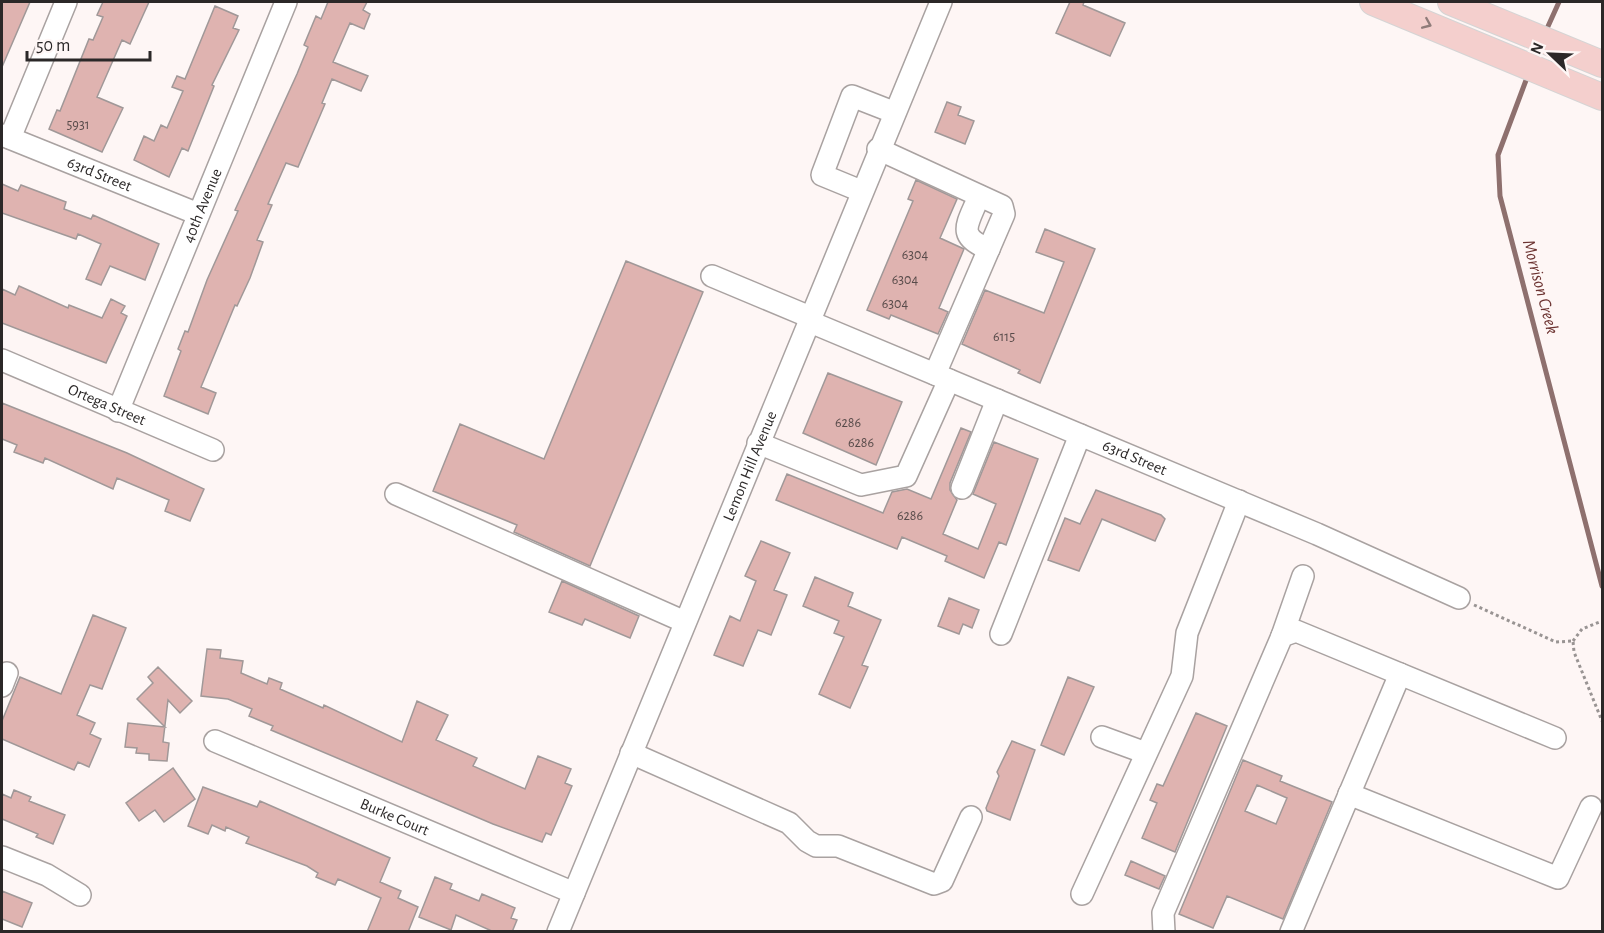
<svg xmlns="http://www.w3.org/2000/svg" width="1604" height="933" font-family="'Alegreya Sans',sans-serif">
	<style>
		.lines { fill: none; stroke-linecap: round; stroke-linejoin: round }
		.stream { stroke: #8e706e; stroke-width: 5 }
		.building { fill: #dfb3b0; stroke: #a09898; stroke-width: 1.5; fill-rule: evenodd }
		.minor-casing { stroke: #a9a2a1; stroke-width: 24 }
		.major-casing { stroke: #d5d4d4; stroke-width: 28 }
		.path { stroke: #999493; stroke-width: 3; stroke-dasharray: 3 3; stroke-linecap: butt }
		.minor { stroke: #fff; stroke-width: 21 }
		.major { stroke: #f4cfcd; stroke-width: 26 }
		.oneway { stroke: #907c7a }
		.labels { text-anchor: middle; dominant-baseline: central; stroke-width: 6; stroke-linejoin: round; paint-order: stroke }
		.number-label { font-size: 14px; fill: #584b4a }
		.street-label { font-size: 16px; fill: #2b2828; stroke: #fef6f5 }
		.water-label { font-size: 18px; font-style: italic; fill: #6c3331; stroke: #fef6f5 }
	</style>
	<rect width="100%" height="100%" fill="#fef6f5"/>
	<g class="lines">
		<path class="stream" d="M1545,33L1559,2
			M1528,75L1498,155L1500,196L1602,586"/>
	</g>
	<path class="building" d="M2,2H30L2,67Z
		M103,2H149L130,44L122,40L97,97L123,108L102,152L49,129L57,110L60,111L89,39L93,40L103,17L97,15Z
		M328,2H367L363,10L370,14L364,29L350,23L333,62L368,76L361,91L332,79L322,103L325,104L298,167L286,163L268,204L272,205L257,240L263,242L250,278L237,306L235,305L201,387L216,393L208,414L164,396L181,351L178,349L185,331L188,332L207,280L238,211L235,210L297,74L308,47L304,45L316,16L321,19Z
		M1070,2H1084L1083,5L1125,23L1110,56L1056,33Z
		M215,6L238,16L233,28L239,30L212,85L214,86L188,151L182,148L169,177L134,160L144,136L154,141L161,125L167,128L183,91L172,87L177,76L185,79Z
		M947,102L961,107L958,115L974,121L965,144L935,132Z
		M916,180L957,199L940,238L964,249L939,308L948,312L938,334L891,315L889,319L867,310L913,201L908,199Z
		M2,184L18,191L21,185L66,202L64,209L91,219L93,215L159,244L145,280L110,266L101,285L86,279L101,244L78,234L76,239L2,213Z
		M1045,229L1095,249L1040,383L1018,373L1020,370L962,344L985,290L1044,313L1064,262L1036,252Z
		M626,261L703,292L590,566L514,532L517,525L433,491L460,424L544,459Z
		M19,286L68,308L69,305L102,318L111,299L125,306L121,313L127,316L106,363L2,323V289L15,295Z
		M828,373L902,402L876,465L803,433Z
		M2,403L127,453L204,489L190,521L165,511L169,500L117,478L113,489L45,458L43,463L14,452L17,445L2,439Z
		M961,428L971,432L950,483V490L957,500L943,534L978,549L996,504L973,494L994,442L1038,459L1006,545L999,542L984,578L945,561L947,556L902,537L897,549L776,500L787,474L883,513L892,492L907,489L931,499Z
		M1096,490L1161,515L1165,519L1155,541L1102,519L1079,571L1048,560L1065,518L1080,524Z
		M761,541L790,553L774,590L787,595L771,635L758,630L743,666L714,655L730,616L740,621L756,581L745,576Z
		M815,577L853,593L848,606L881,620L862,665L868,667L850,708L819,694L844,637L834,633L839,621L803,606Z
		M562,581L639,616L630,638L585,619L582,625L549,612Z
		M949,598L979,610L972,628L963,624L959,634L938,626Z
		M93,615L126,628L102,689L90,685L77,715L95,723L90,734L101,739L89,767L78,762L74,770L2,739V721L20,677L61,694Z
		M207,649L221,650L220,658L243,661L241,673L267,684L269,678L282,683L280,689L323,708L324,705L402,742L417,701L448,715L436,740L477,758L473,766L525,789L538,756L571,769L565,783L572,786L551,835L546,833L542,842L493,824L271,730L273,726L249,716L252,709L228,699L201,696Z
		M158,667L192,701L180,713L168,700L163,742L169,743L167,761L149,760V754L136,753L137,748L125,747L128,723L165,727L137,699L153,683L148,677Z
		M1068,677L1094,687L1064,755L1041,745Z
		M1196,713L1227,726L1175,852L1142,838L1157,803L1150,800L1157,784L1163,786Z
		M1012,741L1035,750L1010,820L987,811L986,808L999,776L997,772Z
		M1243,760L1282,776L1280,781L1332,802L1283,919L1227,896L1213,928L1179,914ZM1257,785L1287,798L1276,824L1245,811Z
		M173,768L195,799L164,822L155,810L139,821L126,803Z
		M203,787L257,807L260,801L390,858L380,882L401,891L398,898L418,907L408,932H367L381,898L338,879L335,885L316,877L318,873L307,866L246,843L249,837L226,827L225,831L212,825L208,834L188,826Z
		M14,790L31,797L29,801L65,815L53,844L36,837L38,834L2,819V794L11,798Z
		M1131,861L1165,876L1159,889L1125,875Z
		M435,877L452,884L450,889L479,901L482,894L515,908L511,918L517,920L512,932H494L456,915L451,930L419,917Z
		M2,891L32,903L22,927L2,919Z"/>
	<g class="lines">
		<defs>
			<g id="minor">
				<path id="s1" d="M2,135L198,214"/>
				<path d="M10,138L66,2"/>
				<path d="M878,149L1002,206L1004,214L935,374"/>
				<path d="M861,191L822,175L852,96L893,112"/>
				<path d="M979,196C968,224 955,236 989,249"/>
				<path d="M712,276L810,317"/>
				<path id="s2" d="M808,321L1317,534L1459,598"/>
				<path id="s3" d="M2,360L213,450"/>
				<path id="s4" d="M118,411L286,2"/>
				<path d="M758,443L861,485L906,476L949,380"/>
				<path d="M962,488L997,400"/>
				<path d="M396,494L685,622"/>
				<path d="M1001,634L1080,435"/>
				<path d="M1282,636L1303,576"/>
				<path d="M2,686L7,673"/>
				<path d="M1102,737L1146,753"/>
				<path id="s5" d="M215,741L574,893"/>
				<path d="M631,753L789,823L807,841L816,846H838L934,884L942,881L971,817"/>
				<path d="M1349,794L1558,878L1591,807"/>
				<path d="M2,857L47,875L80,895"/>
				<path d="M1082,894L1182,676L1187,633L1239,501"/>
				<path id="s6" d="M558,932L941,2"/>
				<path d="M1164,932L1163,913L1282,636L1296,631L1555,738"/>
				<path d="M1291,932L1400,674"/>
			</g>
			<path id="major" d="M1373,2L1602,97
				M1451,2L1602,64"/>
		</defs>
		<use href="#minor" class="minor-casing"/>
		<use href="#major" class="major-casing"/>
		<path class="path" d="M1474,605L1556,642L1573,641L1574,652L1602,721
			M1573,641L1582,629L1602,621"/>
		<use href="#minor" class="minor"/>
		<use href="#major" class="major"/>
	</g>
	<defs><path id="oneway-chevron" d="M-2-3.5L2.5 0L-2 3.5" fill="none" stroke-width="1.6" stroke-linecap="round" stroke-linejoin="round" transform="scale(1.5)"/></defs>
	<use class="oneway" href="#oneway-chevron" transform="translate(1427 24) rotate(23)"/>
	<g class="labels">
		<g class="number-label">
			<text x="78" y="125">5931</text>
			<text x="915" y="255">6304</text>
			<text x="905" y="280">6304</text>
			<text x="895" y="304">6304</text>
			<text x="1004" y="337">6115</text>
			<text x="848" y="423">6286</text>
			<text x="861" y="443">6286</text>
			<text x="910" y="516">6286</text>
		</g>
		<g class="street-label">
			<text stroke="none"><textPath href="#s1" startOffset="105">63rd Street</textPath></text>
			<text stroke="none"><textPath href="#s4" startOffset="222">40th Avenue</textPath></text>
			<text stroke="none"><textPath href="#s3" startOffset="114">Ortega Street</textPath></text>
			<text stroke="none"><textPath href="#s2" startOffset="354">63rd Street</textPath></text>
			<text stroke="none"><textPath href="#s6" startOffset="504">Lemon Hill Avenue</textPath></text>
			<text stroke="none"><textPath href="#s5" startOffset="195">Burke Court</textPath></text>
		</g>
		<g class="water-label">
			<text transform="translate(1540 287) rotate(75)">Morrison Creek</text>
		</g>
	</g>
	<rect width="1604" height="933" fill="none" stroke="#2b2828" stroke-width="6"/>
	<g transform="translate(1550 54) rotate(293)" stroke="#fef6f5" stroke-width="4.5" paint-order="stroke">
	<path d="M0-4.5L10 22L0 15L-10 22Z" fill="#2b2828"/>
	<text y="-9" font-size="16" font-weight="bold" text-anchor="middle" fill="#2b2828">N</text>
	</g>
	<path d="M27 51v9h123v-9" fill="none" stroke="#2b2828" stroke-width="3"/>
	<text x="36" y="51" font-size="18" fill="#2b2828" stroke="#fef6f5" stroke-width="4.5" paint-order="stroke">50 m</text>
</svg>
